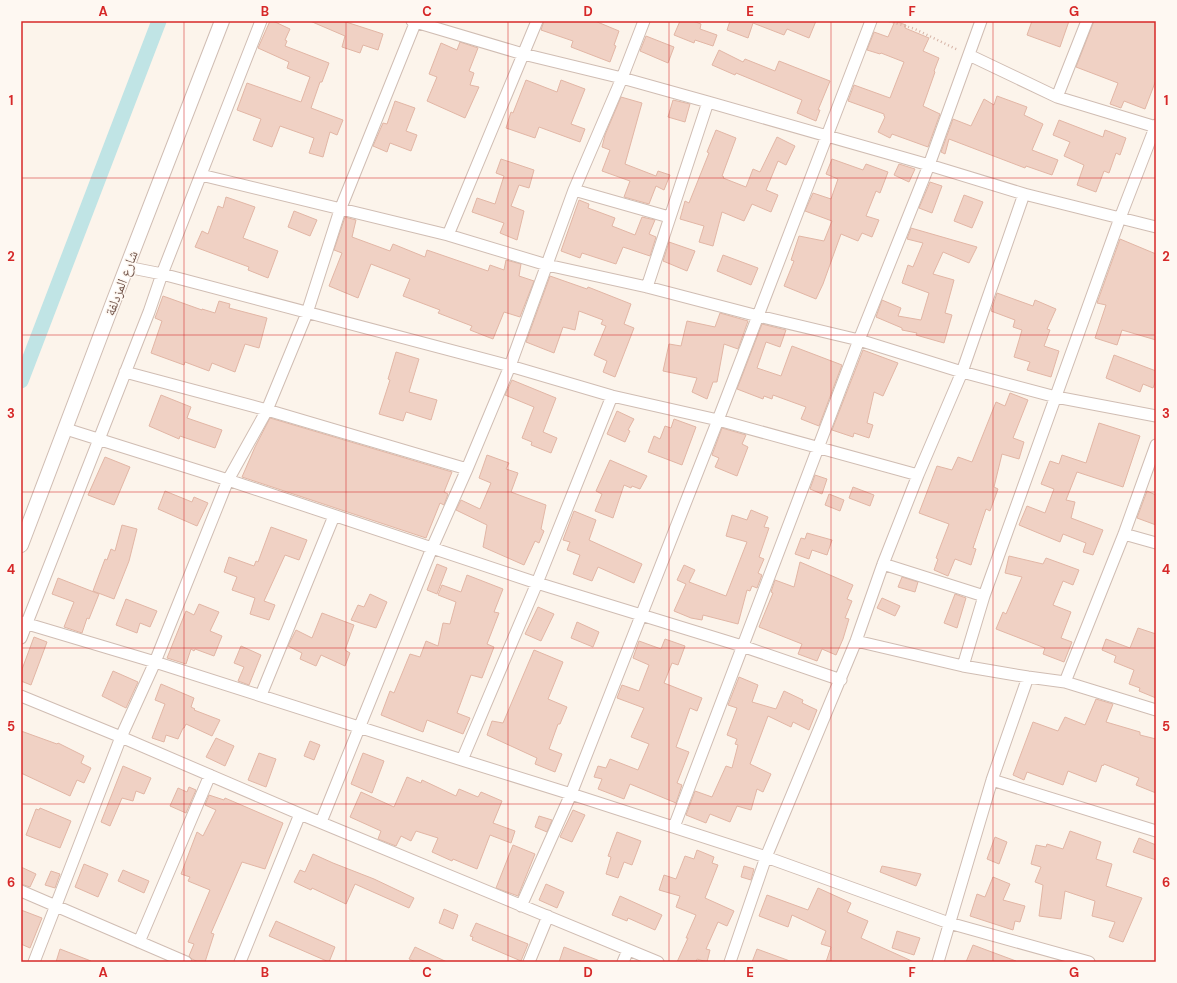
<svg xmlns="http://www.w3.org/2000/svg" width="1177" height="983" font-family="'DM Sans','Noto Naskh Arabic',sans-serif">
	<style>
		.lines { fill: none; stroke-linecap: round; stroke-linejoin: round }
		.canal { stroke: #c0e4e5; stroke-width: 15 }
		.building { fill: #f0d1c4; stroke: #e2b6a5 }
		.minor-casing { stroke: #d0bdb3; stroke-width: 13 }
		.tertiary-casing { stroke: #d0bdb3; stroke-width: 16 }
		.path { stroke: #d6b4a7; stroke-width: 2.5; stroke-dasharray: 1 3; stroke-linecap: butt }
		.minor { stroke: #fff; stroke-width: 11 }
		.tertiary { stroke: #fff; stroke-width: 14 }
		.grid { fill: none; stroke: #d62828; stroke-width: 1; stroke-opacity: 0.55 }
		.labels { text-anchor: middle; dominant-baseline: central; stroke-width: 3; stroke-linejoin: round; paint-order: stroke }
		.street-label { font-size: 14px; fill: #76594f; stroke: #fef8f2 }
		.neatline { fill: none; stroke: #d62828; stroke-width: 1.5 }
		.grid-label { font-size: 13px; text-anchor: middle; font-weight: bold; fill: #d62828 }
	</style>
	<rect width="100%" height="100%" fill="#fcf4eb"/>
	<g class="lines">
		<path class="canal" d="M21,381L159,21"/>
	</g>
	<path class="building" d="M270,21H273L290,29L285,40L287,41L285,46L329,63L322,82H320L311,108L343,120L337,135L330,132L323,157L309,153L314,138L280,126L272,147L253,140L261,119L237,110L247,83L301,102L310,77L287,68L289,62L258,48Z
		M310,21H343L383,34L378,50L363,45L360,53L342,47L345,36Z
		M544,21H595L619,31L614,45L616,46L610,62L571,47L573,41L541,30Z
		M680,21H693L701,24L700,29L717,35L713,46L695,40L694,43L674,35Z
		M730,21H816L809,38L787,29L784,35L753,23L748,38L727,30Z
		M895,21L906,25L905,28L929,38L923,51L939,58L934,71L935,72L923,106L940,114L928,147L892,134L890,138L878,132L885,117L884,116V114L848,101L854,85L890,98L904,62L881,53L880,54L867,50L874,32L888,37Z
		M1032,21H1069L1060,47L1027,35Z
		M1094,21H1156V80L1145,109L1124,101L1121,108L1110,104L1118,83L1076,67Z
		M646,36L674,47L668,63L640,51Z
		M460,42L478,48L469,71L474,73L470,85L479,87L465,118L427,101L437,77L429,74L441,43L457,50Z
		M719,50L743,62L745,59L775,71L779,61L830,81L818,110H820L816,121L797,113L802,100L736,73L735,75L712,65Z
		M526,80L557,92L561,80L585,89L571,124L585,129L580,142L539,127L535,138L506,128L511,112L513,113Z
		M997,96L1027,107L1024,115L1043,124L1032,150L1058,160L1052,175L1026,166L1025,168L949,139L945,154L941,152L953,119L971,126L984,99L994,105Z
		M621,97L642,103L625,164L656,176L658,171L670,175L664,190L656,186L649,204L624,197L630,181L602,171L610,150L602,147L605,135Z
		M673,100L690,104L685,122L668,117Z
		M395,101L415,108L406,131L417,135L411,151L390,143L387,152L373,146L383,123L387,124Z
		M1059,120L1103,137L1105,130L1126,138L1120,155L1116,153L1109,173L1104,171L1096,192L1077,185L1084,165L1064,156L1070,142L1053,135Z
		M716,130L736,138L722,176L724,177L723,178L746,187L753,169L760,172L777,137L795,146L786,165L778,161L766,190L778,195L771,212L752,204L744,221L722,212L713,246L699,242L704,226L680,219L685,201L689,203L709,153L707,152Z
		M501,159L534,170L529,188L519,185L511,206L524,211L517,240L500,233L504,223L472,212L477,198L495,204L504,176L496,173Z
		M832,159L863,170L866,164L888,172L880,193L876,191L866,216L879,220L872,237L862,233L858,241L841,234L823,284L816,299L784,286L794,261L791,260L799,236L824,241L832,221L805,211L813,193L831,199L838,179L826,174Z
		M899,164L915,169L909,182L894,175Z
		M930,182L942,186L932,213L919,208Z
		M964,195L983,202L972,228L954,221Z
		M226,197L255,207L243,238L278,251L268,278L248,270L249,267L195,247L202,231L208,234L218,206L223,208Z
		M579,200L589,204L588,208L615,218L612,226L635,235L642,217L655,220L649,234L656,237L650,256L623,247L616,264L582,253L580,258L561,251Z
		M294,211L317,220L310,236L288,227Z
		M345,217L356,220L352,237L390,251L393,244L425,257L427,250L488,271L490,265L504,270L506,260L521,264L519,276L534,281L520,317L504,312L493,339L470,330L472,326L438,313L440,310L403,296L410,279L371,264L358,298L329,286L342,253L334,250Z
		M911,228L977,247L969,263L943,252L933,274L954,280L945,313L952,315L944,343L916,335L917,333L902,330V328L876,317L882,300L901,308L898,316L921,320L929,293L902,283L908,265L913,267L923,243L907,239Z
		M1120,239L1156,254V340L1122,330L1117,345L1095,338L1106,305L1097,303Z
		M669,242L695,251L687,271L663,261Z
		M723,255L758,268L751,285L717,271Z
		M550,276L587,289L588,287L631,304L624,324L634,328L615,377L603,372L607,361L594,355L606,326L601,324L603,320L579,311L575,330L563,327L554,353L526,342Z
		M997,293L1033,306L1035,300L1056,309L1047,329L1050,330L1044,346L1059,351L1051,377L1027,370L1030,362L1014,357L1022,330L1013,327L1015,320L991,311Z
		M163,296L202,310V309L215,313L219,301L230,304L229,308L267,318L259,348L245,344L235,372L212,363L209,371L185,362L184,365L151,353L162,321L155,318Z
		M720,313L748,321L738,349L724,344L717,382H713L707,399L692,392L697,378L663,371L669,344L681,346L687,321L715,327Z
		M762,324L786,330L780,347L766,342L757,368L781,376L792,346L842,365L819,426L801,419L806,407L773,395L772,399L764,396L763,399L737,389Z
		M863,350L898,363L883,396L874,392L867,423L873,425L869,438L854,433L853,437L832,430Z
		M396,352L419,359L409,392L437,400L431,420L406,412L403,421L379,414L390,380L388,379Z
		M1114,355L1156,371V380L1153,388L1143,384L1140,392L1106,378Z
		M512,380L556,398L543,432L557,438L551,453L531,445L532,442L522,438L534,407L505,395Z
		M1010,393L1028,400L1013,438L1024,442L1019,459L1002,454L994,487L998,489L990,511L986,509L973,548L976,549L971,565L955,559L948,576L934,570L938,559L936,558L949,524L919,513L937,466L952,470L958,457L972,462L996,402L1005,406Z
		M161,395L191,407L187,418L222,430L215,448L180,436L179,439L149,426Z
		M617,411L634,419L628,430L630,431L625,442L607,434Z
		M270,418L452,472L444,492L448,494L444,505L440,503L426,538L242,477L255,447Z
		M674,419L696,427L682,465L648,452L654,436L660,439L665,426L671,428Z
		M1099,423L1140,436L1123,487L1077,472L1066,500L1075,502L1071,518L1103,530L1093,555L1083,552L1086,543L1063,534L1060,542L1019,525L1027,506L1045,513L1054,489L1041,484L1050,461L1059,464L1062,455L1086,463Z
		M722,428L746,435L742,444L748,447L737,476L715,467L719,458L712,455Z
		M487,455L509,463L506,469L518,473L511,492L546,505L541,529L544,531L539,543L535,541L524,565L483,547L487,525L456,510L461,500L480,509L491,483L479,478Z
		M105,457L130,467L114,505L88,495Z
		M610,460L647,476L640,489L632,486L631,488L624,485L613,518L595,511L602,494L596,491Z
		M815,475L827,479L822,494L810,489Z
		M853,487L874,495L870,506L849,498Z
		M165,491L192,502L194,497L208,503L197,526L158,509Z
		M1147,491L1156,495V525L1137,518Z
		M829,494L844,500L840,511L825,505Z
		M751,510L768,517L764,527L769,528L759,557L764,559L758,573L762,575L757,588L752,586L750,591L747,590L738,624L703,615L702,620L691,618L674,611L686,584L677,580L684,565L695,570L689,582L726,596L747,542L726,536L732,515L747,520Z
		M574,511L596,520L589,540L642,564L634,583L598,567L592,581L573,574L580,555L567,550L570,542L563,540Z
		M122,525L137,529L129,561L114,599L93,591L105,559L107,560L111,549L115,551Z
		M271,527L307,540L299,560L285,555L264,601L275,605L269,620L250,614L255,598L232,590L237,577L224,572L229,557L254,566L256,561L258,562Z
		M807,533L832,540L827,555L812,550L809,559L795,554L801,538L805,539Z
		M1009,556L1043,564L1046,558L1079,570L1073,585L1063,581L1053,605L1071,612L1061,638L1072,642L1064,662L1043,654L1045,648L996,629L1003,612L1006,614L1022,577L1005,573Z
		M800,562L853,585L847,599L852,601L845,618L849,619L843,639L836,655L822,649L817,661L798,654L802,644L759,627L773,593L771,592L775,580L794,587Z
		M437,564L447,568L437,594L427,590Z
		M467,575L503,589L494,612L499,613L487,644L494,647L482,678L471,675L457,713L470,718L463,734L427,720L423,732L381,715L390,691L394,693L410,654L420,657L426,641L438,646L443,623L450,624L456,602L438,595L442,585L461,592Z
		M902,577L918,582L915,592L898,587Z
		M58,578L99,594L89,619L87,618L82,633L64,627L74,602L52,594Z
		M370,594L387,602L376,628L351,620L358,605L364,607Z
		M955,594L966,598L957,628L944,623Z
		M882,598L900,606L895,616L877,608Z
		M126,599L157,611L150,627L140,623L137,633L116,625Z
		M199,604L219,612L210,631L222,636L214,656L195,649L194,651L191,649L186,664L167,658L186,611L194,615Z
		M538,607L554,614L541,641L525,634Z
		M322,613L354,625L345,650L350,653L345,666L321,655L316,666L300,659L302,653L288,646L296,630L312,638Z
		M577,622L599,632L593,647L571,638Z
		M1138,628L1156,634V698L1139,691L1140,688L1129,684L1134,670L1114,662L1116,656L1102,650L1106,639L1130,648Z
		M34,637L47,642L31,685L21,681V672Z
		M665,639L685,646L678,665L672,663L664,683L702,698L697,711L690,708L676,747L689,752L677,783L682,785L676,803L630,784L624,799L598,789L602,779L594,777L598,766L606,768L610,759L638,770L649,744L631,737L644,708L617,698L622,685L639,691L649,665L633,658L639,641L661,649Z
		M241,646L261,655L249,685L238,681L244,667L234,663Z
		M534,650L563,662L548,699L567,707L560,724H558L549,749L562,754L555,772L535,764L537,758L487,735L492,721L503,723Z
		M113,671L138,682L126,708L102,696Z
		M739,677L758,685L752,702L776,709L784,691L803,700L802,703L817,710L809,730L793,722L791,727L768,716L750,764L771,774L763,792L757,789L751,810L737,806L730,822L710,814L706,823L686,815L695,791L712,797L726,766L732,768L738,745L735,744L737,739L727,735L737,708L728,705Z
		M161,684L194,698L191,707L195,709L194,710L220,720L212,736L186,724L184,728H183L178,739L166,735L164,742L152,738L165,704L155,700Z
		M1096,699L1113,704L1106,722L1140,732V735L1156,739V793L1136,785L1139,778L1104,764L1103,766L1102,765L1096,782L1068,771L1063,785L1027,772L1024,780L1013,775L1033,722L1058,731L1065,717L1085,725Z
		M21,731L57,744L58,743L84,756L81,763L91,768L84,783L77,780L70,796L21,773Z
		M216,738L234,746L225,766L206,757Z
		M310,741L320,745L314,760L304,756Z
		M259,753L276,759L266,787L248,780Z
		M363,753L384,761L372,793L351,784Z
		M123,766L151,778L144,794L136,791L133,801L122,798L110,826L101,822Z
		M407,777L421,783L422,780L456,796L459,789L478,797L481,792L502,801L493,823L515,831L511,843L490,835L477,869L453,859L452,861L432,852L438,838L416,831L411,841L401,836L396,846L378,839L381,831L350,817L361,792L394,807Z
		M189,787L196,790L186,813L170,806L178,788L187,792Z
		M209,795L224,800L225,798L283,823L265,869L242,862L211,933L214,934L205,962H198L192,959L189,956L194,944L188,942L210,890L188,881L190,877L181,874L197,832L203,836L216,810L205,805Z
		M40,808L71,821L60,848L26,835L36,809L39,810Z
		M573,810L585,815L572,842L560,837Z
		M539,816L552,820L547,832L535,827Z
		M1070,831L1101,842L1096,859L1112,864L1106,886L1142,898L1123,942L1109,937L1115,922L1092,916L1095,901L1065,891L1061,919L1039,916L1043,885L1035,882L1041,867L1031,864L1036,845L1046,847L1047,844L1063,849Z
		M617,832L641,841L632,865L624,862L618,878L606,874L611,857L608,856Z
		M995,837L1007,842L999,864L987,859Z
		M1139,838L1156,845V860L1133,852Z
		M513,845L535,854L518,896L496,888Z
		M697,850L714,857L712,863L718,865L705,898L734,911L727,926L718,922L706,949L710,950L707,962L697,959L696,962H677L688,938H686L696,915L676,907L680,896L659,890L664,875L676,879L685,856L694,859Z
		M313,854L333,863L374,879L414,898L409,908L355,884L346,904L312,888L311,890L294,882L300,870L305,872Z
		M84,864L108,874L98,897L75,887Z
		M744,866L754,869L751,880L741,877Z
		M882,866L921,874L916,886L880,872Z
		M21,867L36,874L30,887L21,884Z
		M123,870L149,881L144,893L118,881Z
		M51,871L60,874L55,888L45,885Z
		M993,877L1010,884L1003,900L1025,906L1020,922L1015,921L1013,930L970,916L977,894L985,897Z
		M546,884L564,892L557,908L539,900Z
		M818,888L851,903L847,912L868,921L861,938L914,962H826L831,947L821,944L826,931L792,915L788,927L759,916L767,895L808,910Z
		M620,896L662,915L655,930L628,918L627,921L612,915Z
		M444,909L458,915L453,929L439,923Z
		M21,910L42,918L30,948L21,944Z
		M276,921L335,947L329,962L269,936Z
		M476,923L528,944L521,961L472,940L473,937L470,936Z
		M897,931L920,938L914,955L892,948Z
		M973,945L1016,961V962H966Z
		M415,947L447,962H416L409,959Z
		M564,947L600,961V962H559Z
		M60,949L91,961V962H56Z
		M757,949L790,961L789,962H752Z"/>
	<g class="lines">
		<defs>
			<path id="minor" d="M412,21L523,54L622,78L708,102L929,165L1024,194L1156,227
				M969,55L1057,97L1156,127
				M1057,97L1087,21
				M201,175L448,235L547,265L647,287L758,316L859,340L962,372L1056,397L1156,416
				M574,190L669,217
				M448,235L537,21
				M127,267L162,274L510,366L612,396L718,420L918,475
				M647,287L708,102
				M125,372L267,410L467,469
				M66,429L228,480L537,583L742,646L841,680
				M1124,534L1156,543
				M883,564L984,596
				M21,622L155,662L462,760L571,794L766,857L949,923L1089,962
				M21,638L149,312L162,274L261,21
				M856,641L963,666L1028,677L1065,682L1156,710
				M963,666L984,596L1120,218L1156,125
				M1065,682L1124,534L1156,445
				M261,695L334,516
				M21,696L121,737L300,814L658,962
				M462,760L537,583L612,396
				M992,780L1156,831
				M321,822L432,548L467,469L510,366L574,190L622,78L644,21
				M674,827L859,340L929,165L981,21
				M21,891L186,962
				M521,906L571,794L718,420L871,21
				M139,942L210,775
				M34,962L121,737L155,662L228,480L267,410L307,313L340,210L416,21
				M240,962L300,814
				M529,962L548,916
				M623,962L628,950
				M730,962L766,857L856,641L883,564L918,475L962,372L1024,194
				M938,962L992,780L1028,677"/>
			<path id="tertiary" d="M21,545L114,300L222,21"/>
		</defs>
		<use href="#minor" class="minor-casing"/>
		<use href="#tertiary" class="tertiary-casing"/>
		<path class="path" d="M889,21L915,29L958,50"/>
		<use href="#minor" class="minor"/>
		<use href="#tertiary" class="tertiary"/>
	</g>
	<path class="grid" d="M184,21V962M346,21V962M508,21V962M669,21V962M831,21V962M993,21V962M21,178H1156M21,335H1156M21,492H1156M21,648H1156M21,804H1156"/>
	<g class="labels">
		<g class="street-label">
			<text transform="translate(121 283) rotate(-69)">شارع المزدلفة</text>
		</g>
	</g>
	<rect width="1177" height="983" fill="none" stroke="#fef8f2" stroke-width="44"/>
	<rect x="22" y="22" width="1133" height="939" class="neatline"/>
	<g class="grid-label">
		<text x="103" y="16">A</text>
		<text x="265" y="16">B</text>
		<text x="427" y="16">C</text>
		<text x="588" y="16">D</text>
		<text x="750" y="16">E</text>
		<text x="912" y="16">F</text>
		<text x="1074" y="16">G</text>
		<text x="11" y="105">1</text>
		<text x="1166" y="105">1</text>
		<text x="11" y="261">2</text>
		<text x="1166" y="261">2</text>
		<text x="11" y="418">3</text>
		<text x="1166" y="418">3</text>
		<text x="11" y="574">4</text>
		<text x="1166" y="574">4</text>
		<text x="11" y="731">5</text>
		<text x="1166" y="731">5</text>
		<text x="11" y="887">6</text>
		<text x="1166" y="887">6</text>
		<text x="103" y="977">A</text>
		<text x="265" y="977">B</text>
		<text x="427" y="977">C</text>
		<text x="588" y="977">D</text>
		<text x="750" y="977">E</text>
		<text x="912" y="977">F</text>
		<text x="1074" y="977">G</text>
	</g>
</svg>
